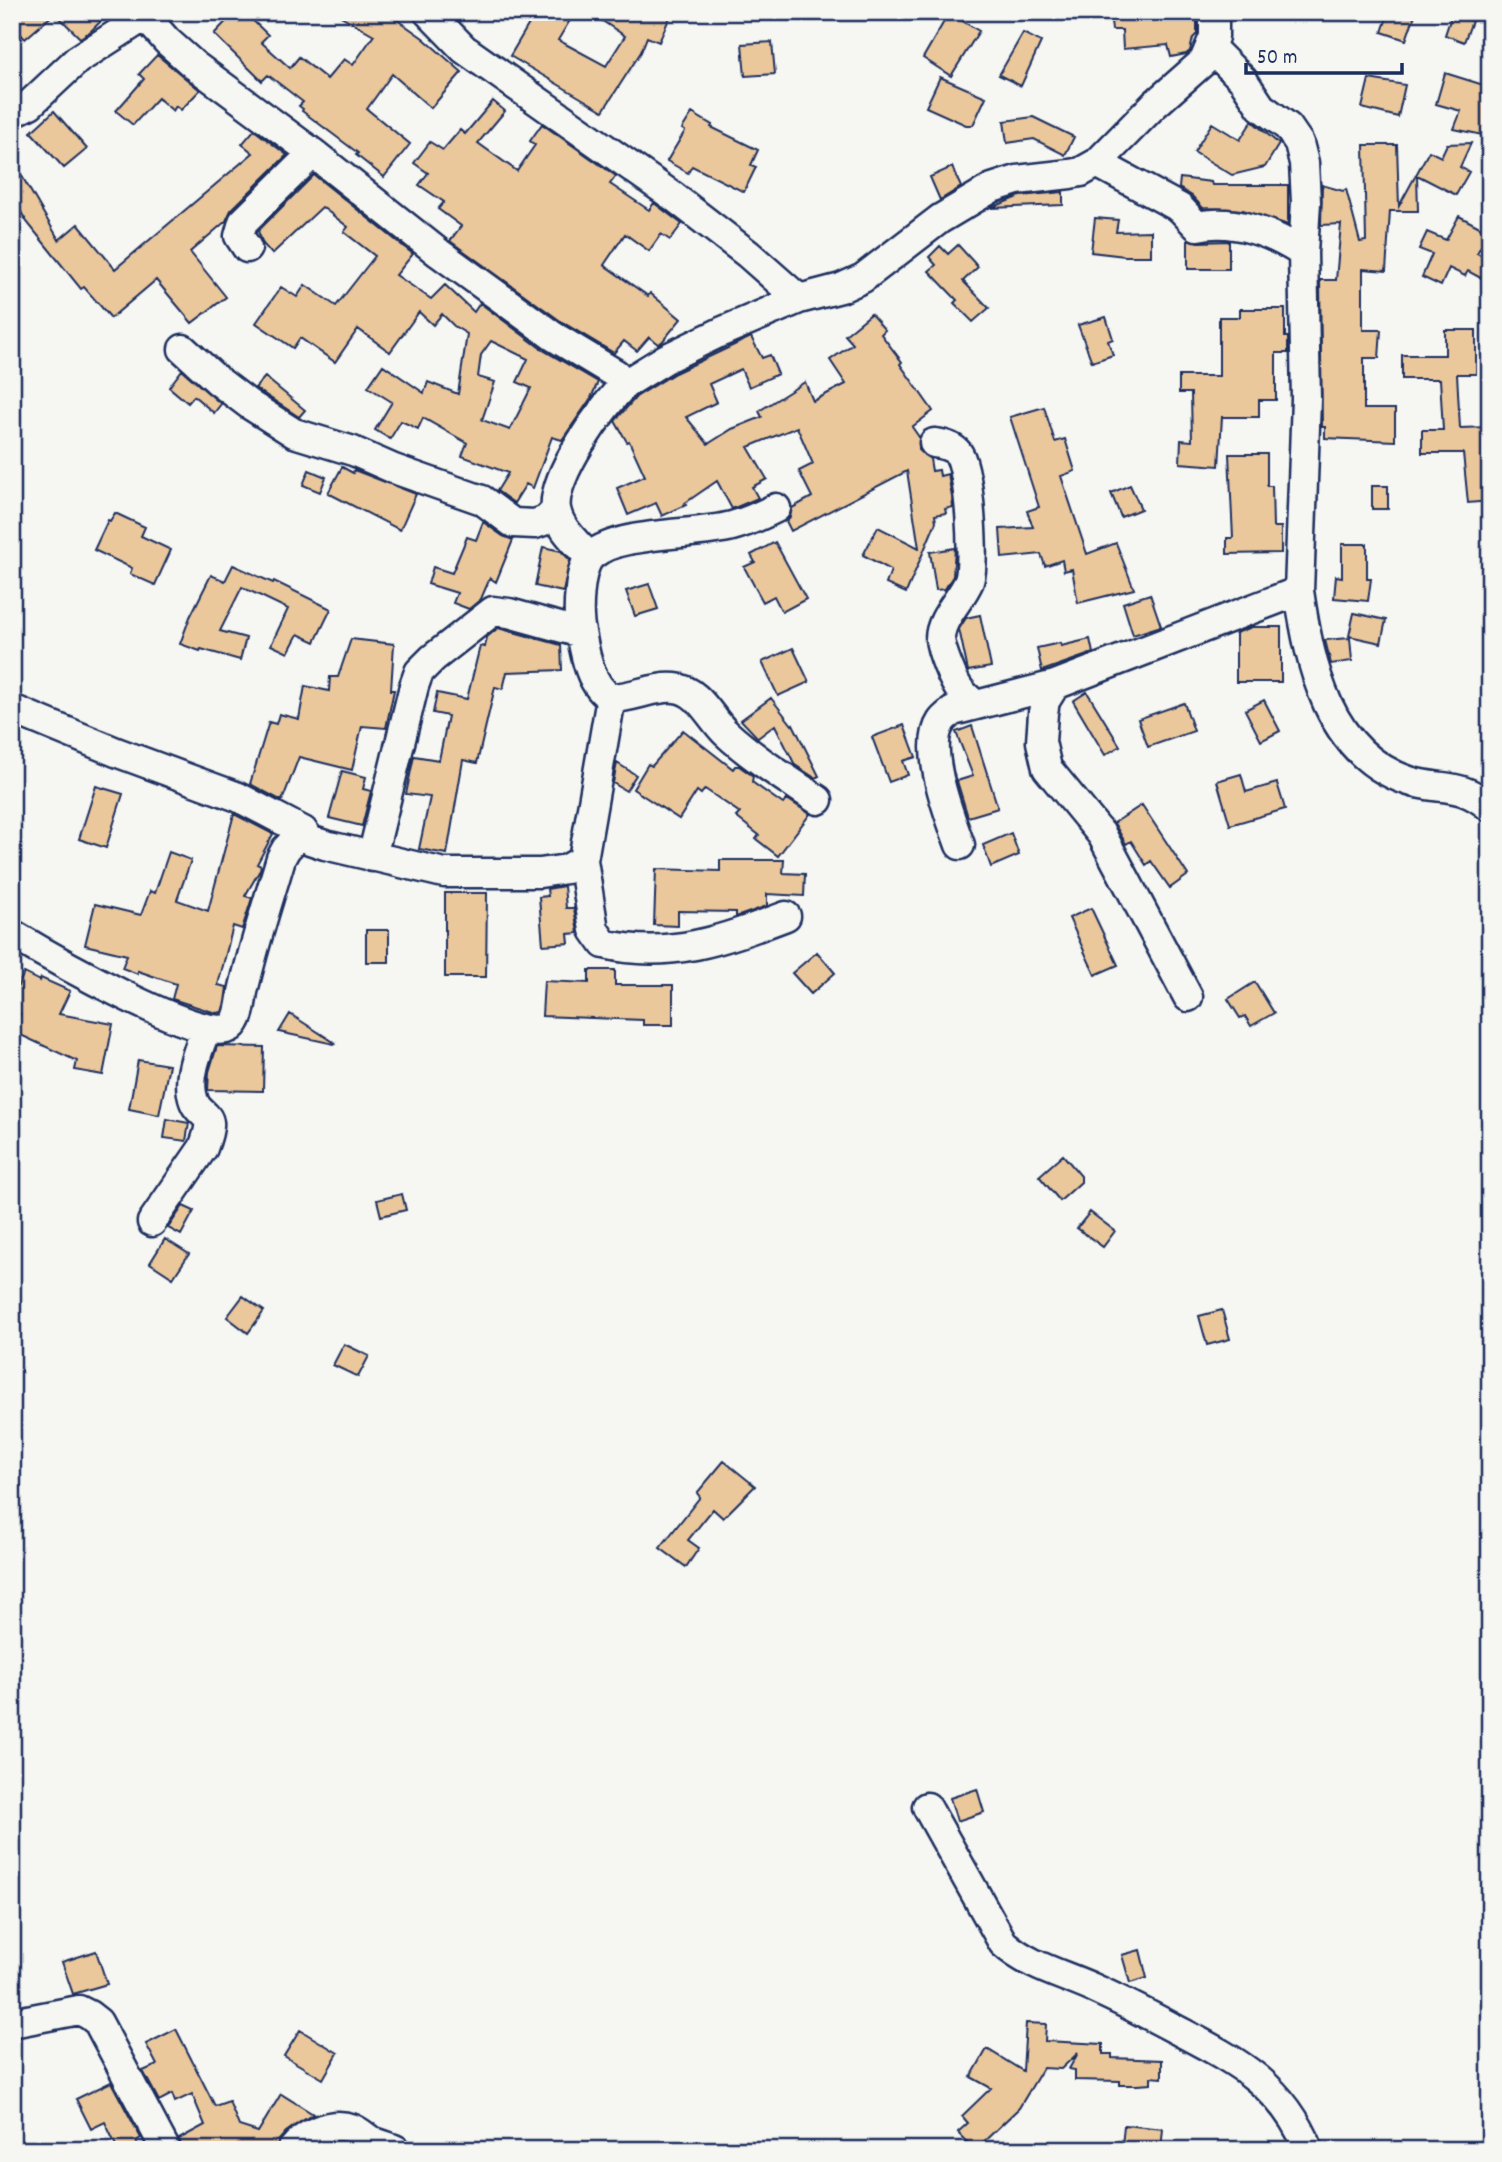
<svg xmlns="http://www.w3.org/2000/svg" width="1502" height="2162" font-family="Dekko,sans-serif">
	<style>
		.building { fill: #ebc79c; stroke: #1b2f5e; stroke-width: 2; fill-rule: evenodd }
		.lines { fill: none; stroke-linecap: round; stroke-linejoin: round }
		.minor-casing { stroke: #1b2f5e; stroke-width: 33 }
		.minor { stroke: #f6f6f2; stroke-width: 28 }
	</style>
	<rect width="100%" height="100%" fill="#f6f6f2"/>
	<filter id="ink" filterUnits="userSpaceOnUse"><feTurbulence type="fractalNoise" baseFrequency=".0143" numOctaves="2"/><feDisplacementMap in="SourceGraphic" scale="14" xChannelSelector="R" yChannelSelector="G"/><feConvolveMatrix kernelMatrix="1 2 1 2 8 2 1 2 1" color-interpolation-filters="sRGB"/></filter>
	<g filter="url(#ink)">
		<path class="building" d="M12,12H110L91,31L80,38L55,13L25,39L12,24Z
			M235,12H244L268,35L261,42L290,68L299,57L327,79L344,59L353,65L374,35L334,12H386L423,38L462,72L431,108L392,74L367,109L410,144L384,177L356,155L358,153L302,111L303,109L299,106L303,102L268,75L262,81L214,34Z
			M536,12H575L558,40L606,66L625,36L589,12H672L659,42L647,37L641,52L603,111L510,56Z
			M1110,12H1197V34L1193,38L1190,51L1186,54L1171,57L1168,45L1123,49L1122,30H1112Z
			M1389,12H1416L1406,40L1382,32Z
			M949,13L979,31L951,76L923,58Z
			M1452,14L1472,21L1464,42L1445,35Z
			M1023,33L1041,42L1021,86L999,75Z
			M772,42L775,74L745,76L742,44Z
			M157,55L200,90L181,110L176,106L173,111L158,98L133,125L116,111L144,79L139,74Z
			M1445,73L1490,87V122L1483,135L1454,129L1461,111L1436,104Z
			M940,77L986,97L973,125H966L926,107Z
			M1369,79L1405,85L1398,117L1362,108Z
			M493,101L505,111L478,143L517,171L535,145L530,141L542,124L616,176L610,184L649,210L654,203L682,224L670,240L661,234L649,251L625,234L604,265L648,296L650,293L681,319L662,342L658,344L649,337L637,351L624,341L614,353L562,322L450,241L461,226L438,209L444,202L419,185L428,173L414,163L430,142L443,150L460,130L465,134Z
			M54,111L87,149L64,168L31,132Z
			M692,113L712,125L711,127L758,150L751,165L756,167L744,192L692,166L688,173L667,161L685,131L682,129Z
			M1033,117L1074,137L1065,155L1034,139L1007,143L1004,121Z
			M1252,121L1279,144L1265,167L1232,175L1194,152L1212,123L1240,140Z
			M254,130L287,155L231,210L226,221L190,252L226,297L192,323L156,280L111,318L84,287L81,289L48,248L27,222L12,197V159L59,240L78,224L115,269L253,153L242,144Z
			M1471,143L1460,167L1469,172L1456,195L1417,175L1418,211H1390L1386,271L1363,269V330H1381L1379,358H1364V409H1395V441L1325,438V427H1322L1320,280H1336L1341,224L1321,225L1322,185L1343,191L1346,189L1360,242L1366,241L1364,145H1397L1399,206L1429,151L1441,157L1447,144Z
			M952,167L961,187L940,200L930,177Z
			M314,175L413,254L396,275L431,299L445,285L474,312L480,303L543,350L598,382L591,398L564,437L562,440L552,437L533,488L526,484L514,503L497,491L508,473L462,456L467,443L423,418L418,429L401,421L390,439L375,430L392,402L368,387L383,365L424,393L428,382L458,394L467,334L454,326L442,314L433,325L419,312L390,352L358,329L335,362L300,338L293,348L256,323L281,287L297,297L305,285L336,306L375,256L344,232L348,227L322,207L272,254L263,244L258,231ZM491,341L528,359L517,382L531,388L510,430L482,420L495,382L478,377L481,355Z
			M1180,178L1211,182L1212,185H1288V225L1243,210L1203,208L1192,196L1179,188Z
			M1063,192V205L991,208L1020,196Z
			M1459,216L1489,232L1477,253L1490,260V283L1468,271L1465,276L1449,268L1441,286L1422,277L1432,254L1419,249L1427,232L1446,240Z
			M1095,218L1118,220L1116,232L1151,231V256H1125L1091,252Z
			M1188,239L1199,242L1229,241V269H1188Z
			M958,245L978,267L963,281L989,308L973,322L954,303L957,300L929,271L936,265L929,257L940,246L948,254Z
			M1240,309H1285V337H1288V353H1276V400H1259V417H1222L1219,466L1180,463L1181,440L1192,441L1191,393H1179V376H1219V317H1240Z
			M871,314L885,330L881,334L902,362L900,364L933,411L912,427L919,437V450L930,459L932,471L939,470L940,476L948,474L952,497L953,507L945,509L946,513L935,515L936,522L906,593L886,584L891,570L863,555L878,527L919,548L907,471L791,531L786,521L790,517L792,508L812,497L799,471L813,464L797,427L748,447L767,479L752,487L758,498L732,509L717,481L685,503L686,505L662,516L656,503L628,515L617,488L645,476L629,441L627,442L615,421L636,397L675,373L751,337L762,358L770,355L778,374L749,387L741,369L709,384L717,402L686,417L708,444L732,429L762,417L759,411L805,382L813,401L846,384L830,360L853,344L845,335Z
			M1106,317L1113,339L1108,341L1113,355L1092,362L1078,325Z
			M1445,330H1476V374H1457L1460,428L1490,427V501L1468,503L1463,453H1422V430H1443L1440,379H1402V355H1445Z
			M182,370L221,404L214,413L194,396L188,403L169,387Z
			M265,377L305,410L299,417L255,388Z
			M1044,407L1055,442L1065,439L1075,471L1061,476L1087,554L1116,543L1134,589L1078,603L1072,569L1064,571L1062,560L1045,566L1041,554L1002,558L1000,529L1033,527L1027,511L1039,507L1010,417Z
			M1229,454H1267V486H1272L1273,527H1281V553L1227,554V538H1233Z
			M342,467L353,473L354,470L416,494L400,530L328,493Z
			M309,470L326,477L320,492L303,485Z
			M1130,485L1141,509L1121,517L1111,493Z
			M1372,486H1388V509H1372Z
			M115,513L145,527L141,536L171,550L155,585L130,574L132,568L94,550L108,520L110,521Z
			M483,522L503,536L513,540L496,582L490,578L481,599L469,609L453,603L457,593L428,584L433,567L452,573L467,537L476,540Z
			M775,542L806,599L782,612L774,596L763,602L744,567L755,562L751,555Z
			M1342,544H1367V579H1371L1368,601L1334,598L1336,576L1342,577Z
			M543,547L561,551L570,560L563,592L535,586Z
			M955,548L953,576L945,589L936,590L930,552Z
			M233,565L273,583L274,581L331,609L315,642L298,634L288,653L271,645L288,609L242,587L220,631L246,638L240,660L201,649L200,651L180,644L190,617L211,575L225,581Z
			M649,584L658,609L635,616L626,591Z
			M1150,594L1161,626L1133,635L1123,603Z
			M1354,613L1386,620L1381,643L1349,636Z
			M980,615L991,667L968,671L959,629L966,618Z
			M1252,627H1281V682H1236V633Z
			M498,628L561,645L562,670L507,672L503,689L495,687L477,763L463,760L447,854L419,849L430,797L406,794L414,756L439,760L448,716L433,713L437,693L467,699L480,646L485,647L487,637Z
			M1350,638L1352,661L1331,664L1325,640Z
			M351,639L394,644L391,690H394L386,728L362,726L352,770L299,757L282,801L250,784L269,722L276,724L279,714L299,719L305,686L329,691L330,677H338Z
			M1090,639L1093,653L1042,671L1037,648L1060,643L1061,646Z
			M793,648L809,682L778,696L762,662Z
			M1087,692L1120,746L1105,755L1073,701Z
			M771,698L792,725L793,724L819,776L815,778L795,765L775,725L758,738L741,720Z
			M1264,700L1280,731L1261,741L1245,710Z
			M1184,703L1194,731L1148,747L1138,719Z
			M904,725L916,757L903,761L908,775L889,782L872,737Z
			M972,726L998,808L968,817L957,781L973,776L956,732Z
			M683,730L733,769L735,766H739L753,776L752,782L783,804L787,799L810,814L778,856L756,839L759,835L736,817L740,813L705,789L701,794L697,791L679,819L633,789L648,764L652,766Z
			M617,763L636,775L626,791L613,783Z
			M342,771L366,777L363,789L371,791L362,826L329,818Z
			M1241,774L1246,792L1277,783L1285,809L1230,825L1217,781Z
			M96,786L123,794L106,848L79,839Z
			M1142,805L1188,875L1170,888L1151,861L1146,865L1131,841L1126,844L1114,823Z
			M234,814L273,834L257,864L261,866L260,870L245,896L252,898L242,929L233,926L218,985L227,987L225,1002L222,1012L216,1013L172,999L176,984L138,971V974L122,968L127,955L85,945L95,904L141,915L150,891L155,893L169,852L191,860L177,900L208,911Z
			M1011,833L1019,855L991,867L983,845Z
			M720,860H784L783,873L805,874L804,896L767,894V906L736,917V912L678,911V926L654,925L656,869L720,871Z
			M564,886L566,908H574L578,933L568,934L569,943L543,945L539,897L548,896L547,889Z
			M445,893H487L486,977H445Z
			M1091,908L1118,965L1095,975L1069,918Z
			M366,930H389V962H366Z
			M817,952L835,973L811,994L792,973Z
			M589,970H615V985H673V1025H643V1020L542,1016L544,981L589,983Z
			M24,973L40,981L41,978L70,991L59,1014L113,1024L103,1075L75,1070L77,1061L12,1031L20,1014L12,1010V998Z
			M1255,982L1274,1013L1251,1026L1245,1016L1240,1018L1228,999Z
			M290,1014L335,1043L334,1044L279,1032Z
			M217,1046L264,1047L263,1091L208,1090L209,1072Z
			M138,1060L169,1065L159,1115L129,1109Z
			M167,1119L189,1123L186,1141L164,1138Z
			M1063,1155L1081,1176V1182L1060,1201L1039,1176Z
			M402,1194L406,1210L381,1216L377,1200Z
			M183,1206L194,1211L181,1235L168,1228Z
			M1090,1212L1115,1231L1103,1247L1077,1228Z
			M165,1239L189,1254L173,1278L150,1263Z
			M243,1296L264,1311L248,1333L227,1317Z
			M1222,1310L1230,1339L1207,1345L1199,1316Z
			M344,1344L369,1356L358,1377L333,1365Z
			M724,1461L755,1486L723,1518L713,1509L688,1540L699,1548L686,1567L660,1548L700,1497L697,1493Z
			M977,1789L984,1812L957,1821L950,1798Z
			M1140,1950L1147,1978L1130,1983L1122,1955Z
			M96,1951L107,1984L73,1994L62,1962Z
			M1026,2023L1046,2024L1045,2041L1103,2044V2054H1112V2058L1162,2060V2078L1151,2077V2084L1137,2085H1120V2081L1075,2080V2070L1069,2069L1078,2053L1061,2069L1043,2068L1019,2108L975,2150L958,2132L968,2123L962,2116L991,2088L971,2077L987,2049L1023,2071Z
			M176,2029L215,2106L229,2101L239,2126L258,2132L281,2094L313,2114L286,2132L279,2140L276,2150H183L179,2139L205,2125L192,2094L175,2102L172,2094L159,2101L143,2071L157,2065L146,2044Z
			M300,2030L338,2053L323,2079L284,2056Z
			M111,2082L141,2138L136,2141L140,2150H118L105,2122L91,2129L76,2099Z
			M1124,2125L1163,2129L1161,2150H1133V2148L1122,2147Z"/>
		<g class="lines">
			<defs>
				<path id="minor" d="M150,12L145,16L167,41L194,65L313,153L439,253L553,336L616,374L625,384C603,406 551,477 556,509C559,528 577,543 589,557
					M428,12L464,49L674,197L748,254L799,299
					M1211,48L1243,80L1261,107L1288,127L1299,143L1304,163L1306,202L1303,253L1306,399L1299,591
					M12,113L30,104L77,60L145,16
					M1097,163L1180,208L1197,226C1234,218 1273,233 1303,253
					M247,248L239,236L243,222L313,153
					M183,349L217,380L250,405L294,433L353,451L394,469L482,500L513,523L535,524L546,520L556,510
					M625,384L667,358L721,332L799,299L841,288L863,278L940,219L992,188L1017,180L1070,174L1081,172L1097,163L1154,105L1204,61L1214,37V12
					M934,443C943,444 952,446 958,453C970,467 975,564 969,581C961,600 940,618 940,639C941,650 953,681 960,690C964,695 970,700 975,705
					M1055,685L1045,701L1043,713L1041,742L1047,768L1102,835L1188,997
					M611,698C632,698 654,686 675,688C699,690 710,718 726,733C754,759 787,779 818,800
					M12,709L116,752L238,797L303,831
					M960,845C950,817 923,749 941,722C943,718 949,714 953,711L1055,685L1299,591C1310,666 1328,754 1409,781C1441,791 1459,781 1490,807
					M372,857L414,686L419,672L433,658L493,611L509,613L581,633
					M583,860L594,930L604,944C670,960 725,939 786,916
					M12,934C42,952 205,1047 231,1027C240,1020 241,1003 243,992C253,947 268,902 281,858L286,849L303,831L310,840L325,845L444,873H540L567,869L583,860L611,698C590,686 585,654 581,632C577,615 578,566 592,555C621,531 694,536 732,526C747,522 762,515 776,508
					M152,1222L203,1148C220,1105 197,1123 192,1094C188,1073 199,1048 206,1029
					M927,1807L1003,1943C1028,1966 1062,1974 1093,1988C1122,2001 1151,2016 1179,2031C1238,2062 1283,2085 1309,2150
					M12,2023L79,2010L89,2015L98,2022L166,2150
					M292,2150C304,2134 330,2121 351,2128C358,2130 364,2136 370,2140C378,2144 388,2146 396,2150"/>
			</defs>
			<use href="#minor" class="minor-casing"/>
			<use href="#minor" class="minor"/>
		</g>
	</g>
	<rect width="1502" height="2162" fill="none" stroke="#f6f6f2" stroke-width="42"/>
	<rect x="21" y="21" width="1460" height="2120" fill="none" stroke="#1b2f5e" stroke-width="2.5" filter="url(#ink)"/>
	<path d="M1246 63v10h156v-10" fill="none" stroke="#1b2f5e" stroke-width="3.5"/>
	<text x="1257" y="63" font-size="21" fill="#1b2f5e" stroke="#f6f6f2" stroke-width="5" paint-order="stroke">50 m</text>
</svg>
